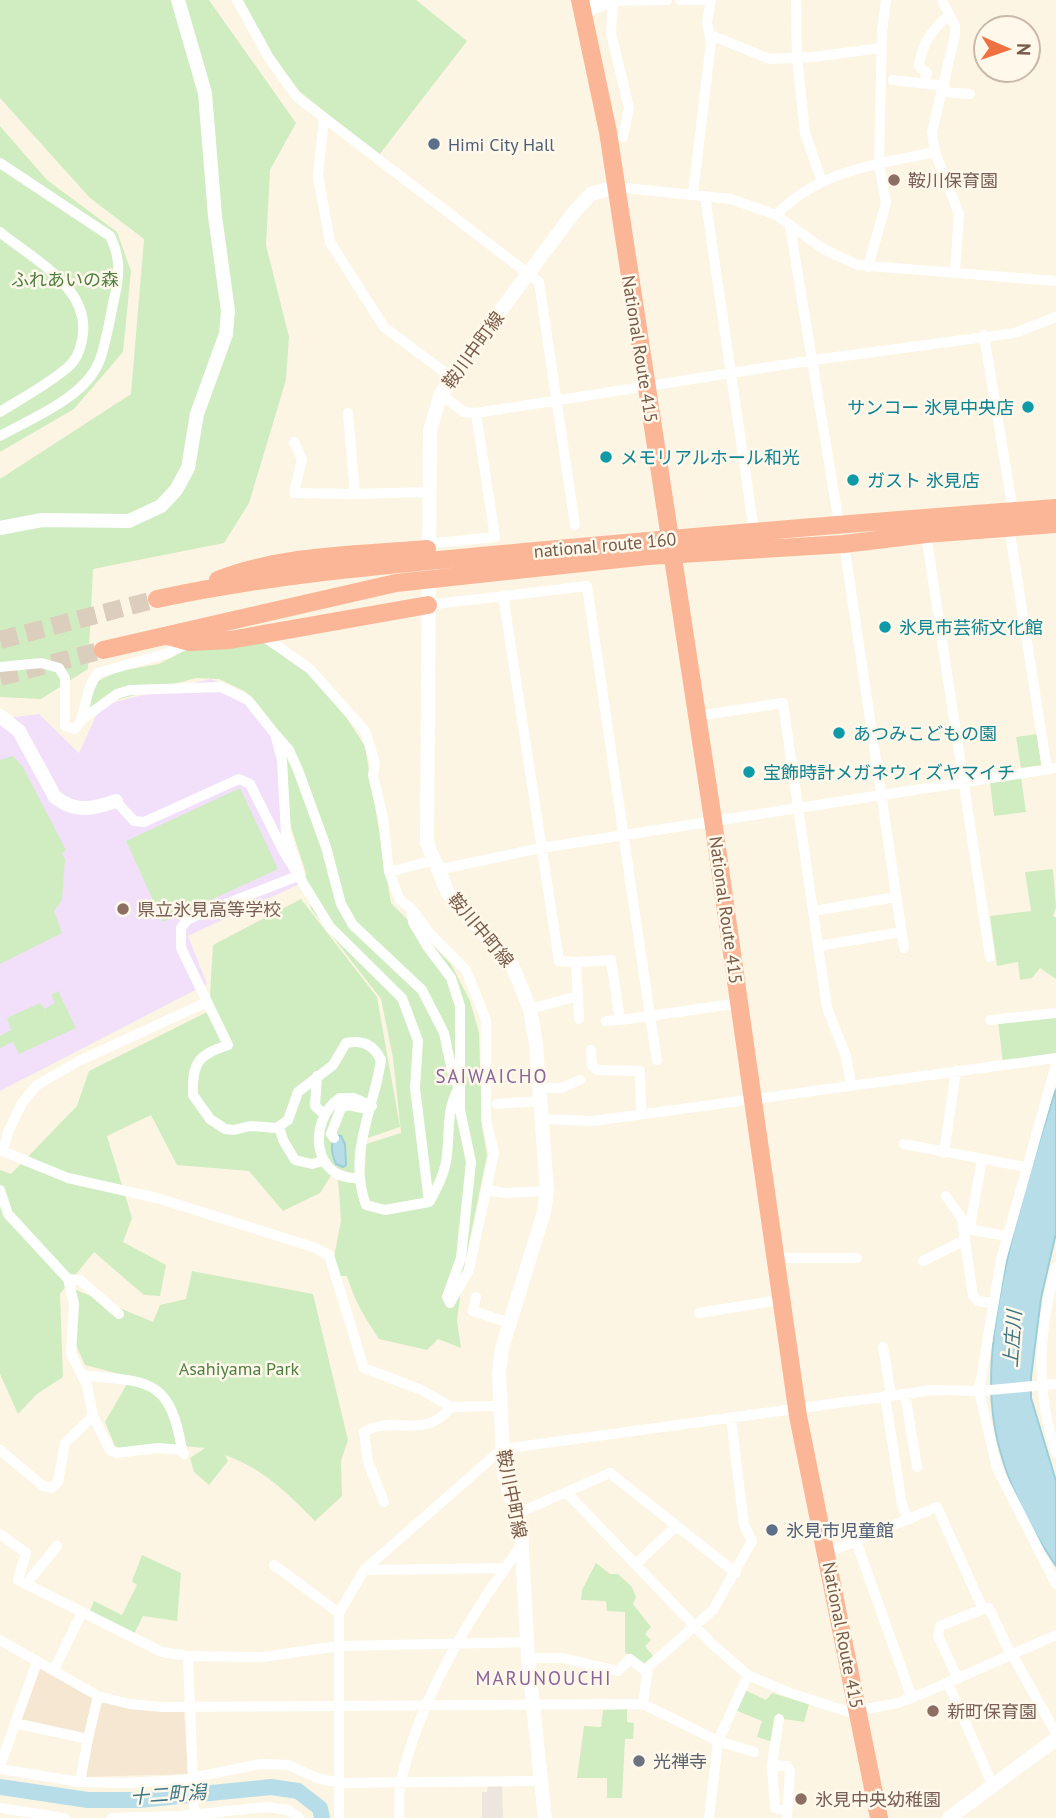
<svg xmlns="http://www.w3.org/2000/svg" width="1056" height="1818" font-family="'PT Sans','Noto Sans JP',sans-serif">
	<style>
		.residential { fill: #f5e7d1 }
		.industrial { fill: #ede6de }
		.education { fill: #f2e0fa }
		.green { fill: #d0ecc1 }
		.water { fill: #b7dee8; stroke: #9cceda; stroke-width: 2 }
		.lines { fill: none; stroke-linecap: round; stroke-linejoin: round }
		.river { stroke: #b7dee8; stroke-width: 16 }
		.highway-tunnel { stroke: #dccebc; stroke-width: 18; stroke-dasharray: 18 9; stroke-linecap: butt }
		.street { stroke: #fff; stroke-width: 10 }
		.secondary { stroke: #fff; stroke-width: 14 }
		.highway { stroke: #fbb697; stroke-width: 18 }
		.service-dot { fill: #5c6f8a; stroke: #fff8eb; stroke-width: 2.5 }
		.education-dot { fill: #8d6e63; stroke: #fff8eb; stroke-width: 2.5 }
		.culture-dot { fill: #0f9aa8; stroke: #fff8eb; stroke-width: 2.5 }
		.worship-dot { fill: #6b7280; stroke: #fff8eb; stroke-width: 2.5 }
		.labels { text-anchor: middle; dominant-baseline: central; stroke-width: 5; stroke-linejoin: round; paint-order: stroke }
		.service-label { font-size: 18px; fill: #4e5e75; stroke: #fff8eb; text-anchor: start }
		.education-label { font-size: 18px; fill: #785e54; stroke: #fff8eb; text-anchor: start }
		.park-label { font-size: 18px; fill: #4e7e3f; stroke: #fff8eb }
		.street-label { font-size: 18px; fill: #775b48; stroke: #fff8eb }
		.culture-label { font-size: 18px; fill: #0d838f; stroke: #fff8eb; text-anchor: start }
		.worship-label { font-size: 18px; fill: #5b616d; stroke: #fff8eb; text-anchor: start }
		.neighbourhood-label { font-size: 19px; letter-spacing: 2px; fill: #8b639b; stroke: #fff8eb }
		.water-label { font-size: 19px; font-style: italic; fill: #3d7585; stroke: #fff8eb }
	</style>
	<rect width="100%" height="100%" fill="#fdf5e3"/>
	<path class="residential" d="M37,1666L96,1697L87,1737L18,1721Z
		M98,1699L184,1710L188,1774L83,1777Z"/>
	<path class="industrial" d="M488,1782H502L503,1818H482V1792H487Z"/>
	<path class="education" d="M211,679L250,696L280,739V805L306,881L188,936L207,984L0,1091V719L39,714L79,753L101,705Z"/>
	<path class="green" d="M0,0H209L296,123L270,170L266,245L289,337L286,380L249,503L224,543L93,569L88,669L41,699L0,697V479L131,394L144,239L90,198L0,98Z
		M243,0H416L467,41L379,155L294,87L279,68Z
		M0,126L47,180L117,232L131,271L123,352L74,409L0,452Z
		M258,639L307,672L344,714L365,746L391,903L451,964L470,1001L479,1033L482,1127L487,1155L464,1268L457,1321L461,1348L438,1339L427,1350L379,1339C365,1318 354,1300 347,1276H340L334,1257L341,1221L338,1178L351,1173L336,1168L320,1193L283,1211L249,1171L177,1165L151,1115L107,1136L132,1218L123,1242L166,1265L160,1296L144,1295L94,1252L60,1294L63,1377L37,1394L18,1414L0,1374V1170L11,1174L77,1106L89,1071L209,1011L213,945L301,899L377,997L400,1127L362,1140L355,1173L365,1170L366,1144L401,1133L393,1058L381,999L311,909L305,870L286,812L284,777L263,712L246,692L219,679L196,678L88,708L96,682L119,671L159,664L190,648Z
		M1037,734L1042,765L1021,768L1016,737Z
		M13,756L23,767L66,850L62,854L65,859L62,900L54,911L62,933L0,964V760Z
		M1021,778L1026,812L994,816L990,782Z
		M240,788L278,869L163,922L126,841Z
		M1053,869L1056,907L1053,916L1056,918V979L1040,968L1032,978L1020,980L1018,962L997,966L990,916L1031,911L1025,872Z
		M58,991L76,1028L19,1054L13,1042L0,1048V1036L11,1030L7,1018L40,1003L45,1009L55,1003L51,995Z
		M1056,1015V1056L1003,1063L998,1021Z
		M192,1271L313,1294L348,1440L341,1461L342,1496L315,1521C285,1491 265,1470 225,1455L228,1461L209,1485L194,1472L190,1458L205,1448L159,1444L119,1448L115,1446L105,1422L131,1377L85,1365L75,1343L74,1289L153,1322L160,1305L186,1299Z
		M142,1555L181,1573L177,1621L143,1616L134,1634L89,1613L94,1601L122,1615L137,1585L132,1581Z
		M596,1563L610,1574H618L632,1587L636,1597L633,1604L651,1627L645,1634L651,1640L645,1646L655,1658L645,1668L625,1652V1612L607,1611L606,1601L581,1600L582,1590Z
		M745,1690L766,1700L772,1693L809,1704L804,1722L777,1718L773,1742L757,1737L762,1721L735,1710Z
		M627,1709V1722L634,1723L633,1739H625L622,1798H607V1778H577L584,1726L601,1727L603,1710Z"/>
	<path class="water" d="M1056,1089V1233L1041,1298L1031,1377V1398L1056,1481V1566C1026,1523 999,1467 993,1415C981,1324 1027,1178 1056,1089Z
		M336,1135L341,1136L345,1144L346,1165L343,1167L336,1164C332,1155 329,1144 336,1135Z"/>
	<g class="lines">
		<path class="river" d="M0,1787L88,1800H140L271,1787L298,1791L320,1808L322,1818"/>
		<path class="highway-tunnel" d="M0,640L157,599
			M0,677L103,650"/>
		<path class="street" d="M237,0L269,58L297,97L539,282L575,525
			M680,0H708
			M796,0L797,58L805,133L821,179
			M942,0L955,26V35L932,132L935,152L959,214L955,272
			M711,35L769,59L813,57L881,48
			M893,80L945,86
			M924,83L927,73L919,66C922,44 931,31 948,16
			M943,92L970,94
			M324,118L318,176L330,242L384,327L451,377
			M623,137L629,108L611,33L613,1L667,0
			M0,163L110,236C122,259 119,279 113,304C109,323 106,344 99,362C84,398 32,418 0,436
			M616,187L731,199L776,215L825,250L858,265L1056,281
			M693,194L711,42L707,22L711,0
			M705,196L754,531
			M776,215C821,169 876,165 935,152
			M790,226L839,524
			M0,232C34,260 93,289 82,340C80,351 76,361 67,368C47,385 22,398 0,412
			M868,267L886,203L879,164L882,31L886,0
			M984,335L1013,511
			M441,394L464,412L476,413L814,360L1015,333L1056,317
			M348,413L355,494L428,492
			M294,442L302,459L294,493L355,494
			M1009,527L1047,769
			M926,534L990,957
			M427,544L495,537L476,413
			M844,544L904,948
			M503,595L559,961L576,962L579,1019
			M428,605L587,586L650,1016L740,1003
			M262,635L310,669L365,731L375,763L373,775L383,818L389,872
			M0,667L41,663L59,668L65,678V726L75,729C87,718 83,691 98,673L168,653L190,642
			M697,716L783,703L827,1008L846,1056L851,1084
			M81,720L117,694L130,690L221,687L248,700L275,734L282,760L286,834L300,875L203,913L187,920L181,928V948L228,1045C198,1055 192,1062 193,1095L210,1119L225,1129L234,1130L250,1126L277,1128L288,1120L298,1092L333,1065L346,1043C363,1040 373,1044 381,1060C374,1109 347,1154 366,1205L385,1210L429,1202L415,1088L418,1041L402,998L330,927L284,852L250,784L239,779L144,822L134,821L116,801
			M276,735L289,750L298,770L326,847L341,904L353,925L422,990L444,1033L453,1076L459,1088C446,1109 450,1131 447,1154C446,1171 438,1186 430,1201
			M437,870L541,848L1056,768
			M411,908L413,922L427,946L451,978L460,1006V1110L471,1162L461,1258L447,1297L450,1303L469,1270L494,1153L486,1119V1020L466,970L431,935L411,908L400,900L389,872L434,860
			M813,911L896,897
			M818,946L902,932
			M576,962L611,960L620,1020L606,1021
			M530,1009L578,996
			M620,1020L650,1016L657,1060
			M990,1020L1056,1013
			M591,1050L592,1065L597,1070L640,1071L641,1114
			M1056,1065L1001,1260L979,1391L997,1468L1056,1584
			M317,1076L315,1106L325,1115
			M539,1088H561L580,1080
			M497,1104L540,1101
			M541,1119L593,1121L1056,1058
			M279,1126L283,1140L295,1160L312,1164L323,1161
			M334,1138L331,1134L341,1108L348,1105L367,1109
			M904,1144L1026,1167
			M0,1150L68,1178L157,1198L313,1247L329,1255L364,1368L422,1390L451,1407L500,1406
			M3,1151L8,1132L22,1103L37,1085L79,1061L207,1002
			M944,1153L956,1071
			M982,1159L971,1221L972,1230L1007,1236
			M360,1178C312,1182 307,1120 340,1098H354L372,1106
			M0,1190L8,1214L68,1279L74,1304L71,1354L87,1385L93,1416L65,1443L58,1482L52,1488L43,1486L0,1450
			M487,1190L505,1193L547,1191
			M946,1196L962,1219L973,1296L978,1301L992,1303
			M775,1258H857
			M923,1261L965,1240
			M1056,1267C1038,1331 1035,1390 1056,1453
			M68,1279L80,1280L119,1314
			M476,1297L473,1311L510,1323
			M699,1313L780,1300
			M883,1347L891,1395
			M82,1375C148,1382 170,1377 182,1450
			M905,1394L917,1467
			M885,1396L902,1505L908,1520
			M93,1416L110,1450L116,1453L158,1448L182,1450L184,1454
			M567,1493L711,1643L748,1675L790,1693L849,1712L898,1703L924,1693L1056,1635
			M384,1502L368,1462L364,1432C394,1414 425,1441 451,1407
			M516,1514L610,1473L736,1573
			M0,1534L26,1553L18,1580L162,1652L188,1656L262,1657L339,1646L529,1642
			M856,1541L937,1507L983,1609L989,1608L1012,1657
			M826,1553L856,1541L912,1698
			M636,1564L676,1526
			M274,1565L339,1613
			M364,1570L505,1568
			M26,1584L57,1546
			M0,1640L98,1696L129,1704L163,1707L643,1704L718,1741L754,1752
			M188,1656L194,1807L198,1818
			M1013,1656L1056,1733
			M528,1658H563L618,1671L630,1659L647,1672
			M54,1670L81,1614
			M958,1679L938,1636L940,1626L983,1609
			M948,1683L993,1786
			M643,1704L648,1667L713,1610L752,1541L744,1525L731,1418
			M15,1723L88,1739L98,1696
			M772,1765L779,1719
			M0,1766L37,1662
			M0,1769L80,1782L127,1783L181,1780L260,1764L288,1765L317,1778L339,1783L541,1781
			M80,1782L88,1739
			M0,1808L65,1818
			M786,1811L775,1808L772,1765L787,1766L790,1771L787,1818
			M112,1818L179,1816L267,1807L288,1810L299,1818
			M339,1818V1613L364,1570L502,1449L933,1390L979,1391L1056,1384
			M399,1818C400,1806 398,1792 401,1780C421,1697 471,1613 522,1545
			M709,1818L718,1741L748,1675"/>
		<path class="secondary" d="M583,11L613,0
			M0,528L42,520L129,521L161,506L176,490L188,468L197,414L226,334L228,311L215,216L205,93L178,0
			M0,716L19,731L55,797C75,813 93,809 116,801
			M545,1818L528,1658L521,1531L504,1474L499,1374L502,1348L544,1212L547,1191L536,1044L530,1009L512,965L448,893L427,843L430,430L441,394L451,377L575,211L591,194L616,187
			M949,1818L1056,1739"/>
		<path class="highway" d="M580,0L608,132L713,820L798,1416L879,1818
			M218,580C285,554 357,555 427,549
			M157,599C277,573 401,564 524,552C701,536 878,521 1056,508
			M168,636L190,642L230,640L428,605
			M103,650L396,583L648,556L844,544L926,534L1056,524"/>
	</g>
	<g class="service-dot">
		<circle cx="434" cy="144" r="7"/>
		<circle cx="772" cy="1530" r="7"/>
	</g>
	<g class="education-dot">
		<circle cx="894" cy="180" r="7"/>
		<circle cx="123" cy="909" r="7"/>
		<circle cx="933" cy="1711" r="7"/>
		<circle cx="801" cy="1799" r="7"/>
	</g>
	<g class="culture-dot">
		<circle cx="1028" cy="407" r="7"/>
		<circle cx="606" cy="457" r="7"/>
		<circle cx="853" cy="480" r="7"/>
		<circle cx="885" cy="627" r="7"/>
		<circle cx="839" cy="733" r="7"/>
		<circle cx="749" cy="772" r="7"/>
	</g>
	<circle class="worship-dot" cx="639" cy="1761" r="7"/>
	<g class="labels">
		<g class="service-label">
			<text x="448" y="144">Himi City Hall</text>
			<text x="786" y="1530">氷見市児童館</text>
		</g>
		<g class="education-label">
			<text x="908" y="180">鞍川保育園</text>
			<text x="137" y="909">県立氷見高等学校</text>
			<text x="947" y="1711">新町保育園</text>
			<text x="815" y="1799">氷見中央幼稚園</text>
		</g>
		<g class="park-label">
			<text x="65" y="279">ふれあいの森</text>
			<text x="239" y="1368">Asahiyama Park</text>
		</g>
		<g class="street-label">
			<text transform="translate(640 349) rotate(81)">National Route 415</text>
			<text transform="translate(473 350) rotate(-54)">鞍川中町線</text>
			<text transform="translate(605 545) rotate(-5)">national route 160</text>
			<text transform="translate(726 910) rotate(82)">National Route 415</text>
			<text transform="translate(481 930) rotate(50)">鞍川中町線</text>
			<text transform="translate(512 1494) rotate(79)">鞍川中町線</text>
			<text transform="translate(843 1635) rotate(79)">National Route 415</text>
		</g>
		<g class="culture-label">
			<text x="1014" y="407" text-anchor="end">サンコー 氷見中央店</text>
			<text x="620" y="457">メモリアルホール和光</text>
			<text x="867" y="480">ガスト 氷見店</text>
			<text x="899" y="627">氷見市芸術文化館</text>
			<text x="853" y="733">あつみこどもの園</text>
			<text x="763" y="772">宝飾時計メガネウィズヤマイチ</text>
		</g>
		<g class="worship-label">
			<text x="653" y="1761">光禅寺</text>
		</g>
		<g class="neighbourhood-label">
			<text x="492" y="1076">SAIWAICHO</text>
			<text x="544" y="1678">MARUNOUCHI</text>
		</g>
		<g class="water-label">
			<text transform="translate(1012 1339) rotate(-86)">上庄川</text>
			<text transform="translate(168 1794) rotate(-4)">十二町潟</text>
		</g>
	</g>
	<g transform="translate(1007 49) rotate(92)"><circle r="33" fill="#fff8eb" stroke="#c9b9aa" stroke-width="2"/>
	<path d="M0-5L12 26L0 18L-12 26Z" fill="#ee7142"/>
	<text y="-10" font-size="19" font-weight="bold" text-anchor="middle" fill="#775b48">N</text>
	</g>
</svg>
